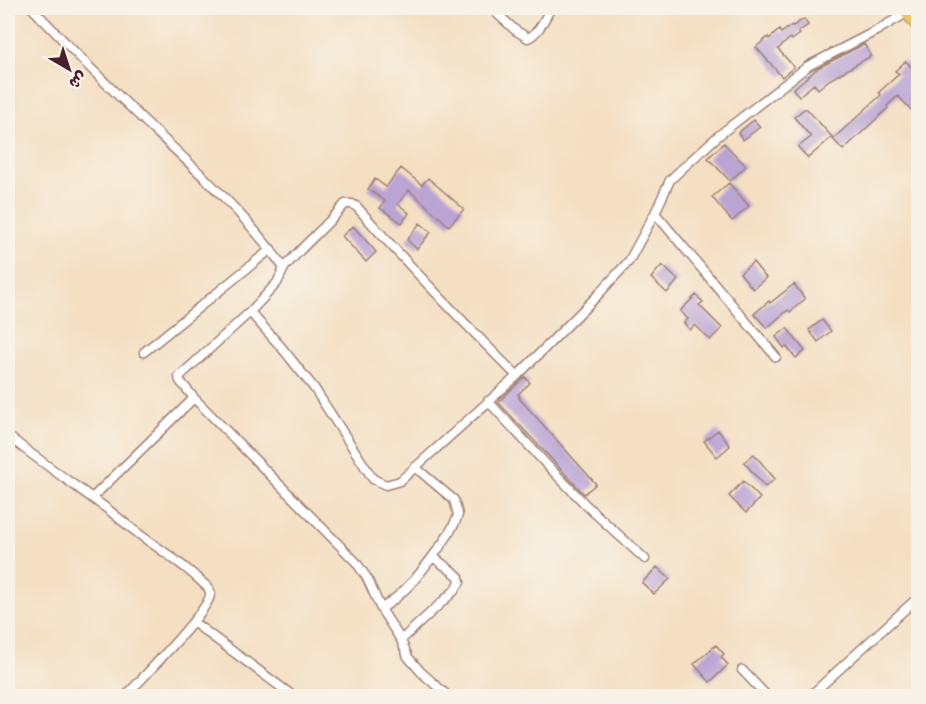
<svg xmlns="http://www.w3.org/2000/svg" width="926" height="704" font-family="'Shantell Sans','Playpen Sans Arabic',sans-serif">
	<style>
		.building { fill: #baa4d4 }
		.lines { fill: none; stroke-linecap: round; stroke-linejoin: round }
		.minor-casing { stroke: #9f7f76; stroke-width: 11 }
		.trunk-casing { stroke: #9f7f76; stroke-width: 16 }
		.minor { stroke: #fff; stroke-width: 8 }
		.trunk { stroke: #eac669; stroke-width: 14 }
	</style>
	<rect width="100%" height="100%" fill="#f7f3e8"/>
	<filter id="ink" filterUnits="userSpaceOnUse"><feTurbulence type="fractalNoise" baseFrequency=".0167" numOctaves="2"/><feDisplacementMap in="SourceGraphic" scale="12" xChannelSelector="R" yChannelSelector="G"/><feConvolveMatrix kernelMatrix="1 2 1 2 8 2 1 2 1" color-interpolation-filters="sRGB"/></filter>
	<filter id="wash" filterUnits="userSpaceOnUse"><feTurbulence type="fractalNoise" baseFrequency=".008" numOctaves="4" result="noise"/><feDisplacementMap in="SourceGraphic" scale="24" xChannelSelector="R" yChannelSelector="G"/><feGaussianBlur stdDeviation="1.35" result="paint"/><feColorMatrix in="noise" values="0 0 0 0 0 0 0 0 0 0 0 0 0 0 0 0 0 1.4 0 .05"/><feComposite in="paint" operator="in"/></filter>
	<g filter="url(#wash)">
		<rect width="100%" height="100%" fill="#f4dfc2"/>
		<g id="blocks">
			<path class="building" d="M804,19L808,25L798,32L800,34L792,40L790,38L778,49L794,67L782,77L756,47L768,37L769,39L779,30L781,33L792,25L793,26Z
				M864,44L871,56L829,80L818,89L814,84L799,96L793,89L818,68Z
				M906,61L918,75V105L912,111L898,96L887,106L888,108L843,150L833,139L881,95L879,92L899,74L895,71Z
				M804,109H807L832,137L808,158L798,147L811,137L794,117Z
				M754,120L760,127L743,140L738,133Z
				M724,143L746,166L730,181L708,158Z
				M401,168L422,185L428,178L464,209L449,226L409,190L398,204L409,213L402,223L380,208L385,201L368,189L375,179L386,187Z
				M729,183L749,206L732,221L712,197Z
				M420,223L431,232L417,249L407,240Z
				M353,226L376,252L366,262L342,236Z
				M753,262L766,278L753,289L740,273Z
				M662,265L678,280L667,293L651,278Z
				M794,284L805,299L790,312L788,310L767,328L754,314L769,301L770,303Z
				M696,295L703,302L699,305L722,328L710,340L695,325L690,330L684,323L688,319L680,311Z
				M822,320L831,331L818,342L809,330Z
				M787,328L805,351L796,358L786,346L784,348L776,337Z
				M525,377L530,383L518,394L520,397L519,398L596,484L584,494L498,402Z
				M718,430L730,446L717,457L704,441Z
				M754,454L775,479L765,487L744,462Z
				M743,481L760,498L746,513L729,496Z
				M657,567L670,579L654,594L642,583Z
				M716,645L724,654L721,657L728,665L710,682L694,664Z"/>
		</g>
	</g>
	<g filter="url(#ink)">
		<use href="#blocks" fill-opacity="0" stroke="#9f7f76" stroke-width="1.5"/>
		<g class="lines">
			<defs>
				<path id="minor" d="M32,8C71,49 111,89 152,128C199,172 247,216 284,268L277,283L250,312L282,348L314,388L373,479L386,485L400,481L517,376L596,297L629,261L655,213L670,180L686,165L718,136L808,66L876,31L908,12
					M491,8L515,30L528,38C539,33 545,18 551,8
					M655,213L776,357
					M284,268C303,245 326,227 345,204H352L357,207C408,265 462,321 517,376
					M250,312L181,375L179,377L180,381L194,398L356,562L367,578L381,609C408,591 423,570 442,544C448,535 455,525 458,515L454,500L415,467
					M144,352L271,249
					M488,401L546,464L588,507L645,559
					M8,436C41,462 76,486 110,511C121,520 132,529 143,537C164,552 186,566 204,584C208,587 211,591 210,595C208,612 140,680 126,696
					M92,498L194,398
					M381,609L401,640L408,657L421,672L448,696
					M193,622L293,696
					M401,640L454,591L460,582L459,577L456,574L433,557
					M742,670L767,696
					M810,696L913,602L918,608"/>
				<path id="trunk" d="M905,8L918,25"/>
			</defs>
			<use href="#minor" class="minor-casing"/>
			<use href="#trunk" class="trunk-casing"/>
			<use href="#minor" class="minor"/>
			<use href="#trunk" class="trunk"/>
		</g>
	</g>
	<rect width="926" height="704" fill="none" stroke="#f7f3e8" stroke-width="30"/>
	<g transform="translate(69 69) rotate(141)" stroke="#f7f3e8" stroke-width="4.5" paint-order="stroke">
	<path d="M0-4.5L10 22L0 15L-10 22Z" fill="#4a1f2b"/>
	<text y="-9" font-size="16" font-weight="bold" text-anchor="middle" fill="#4a1f2b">ش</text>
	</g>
</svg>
